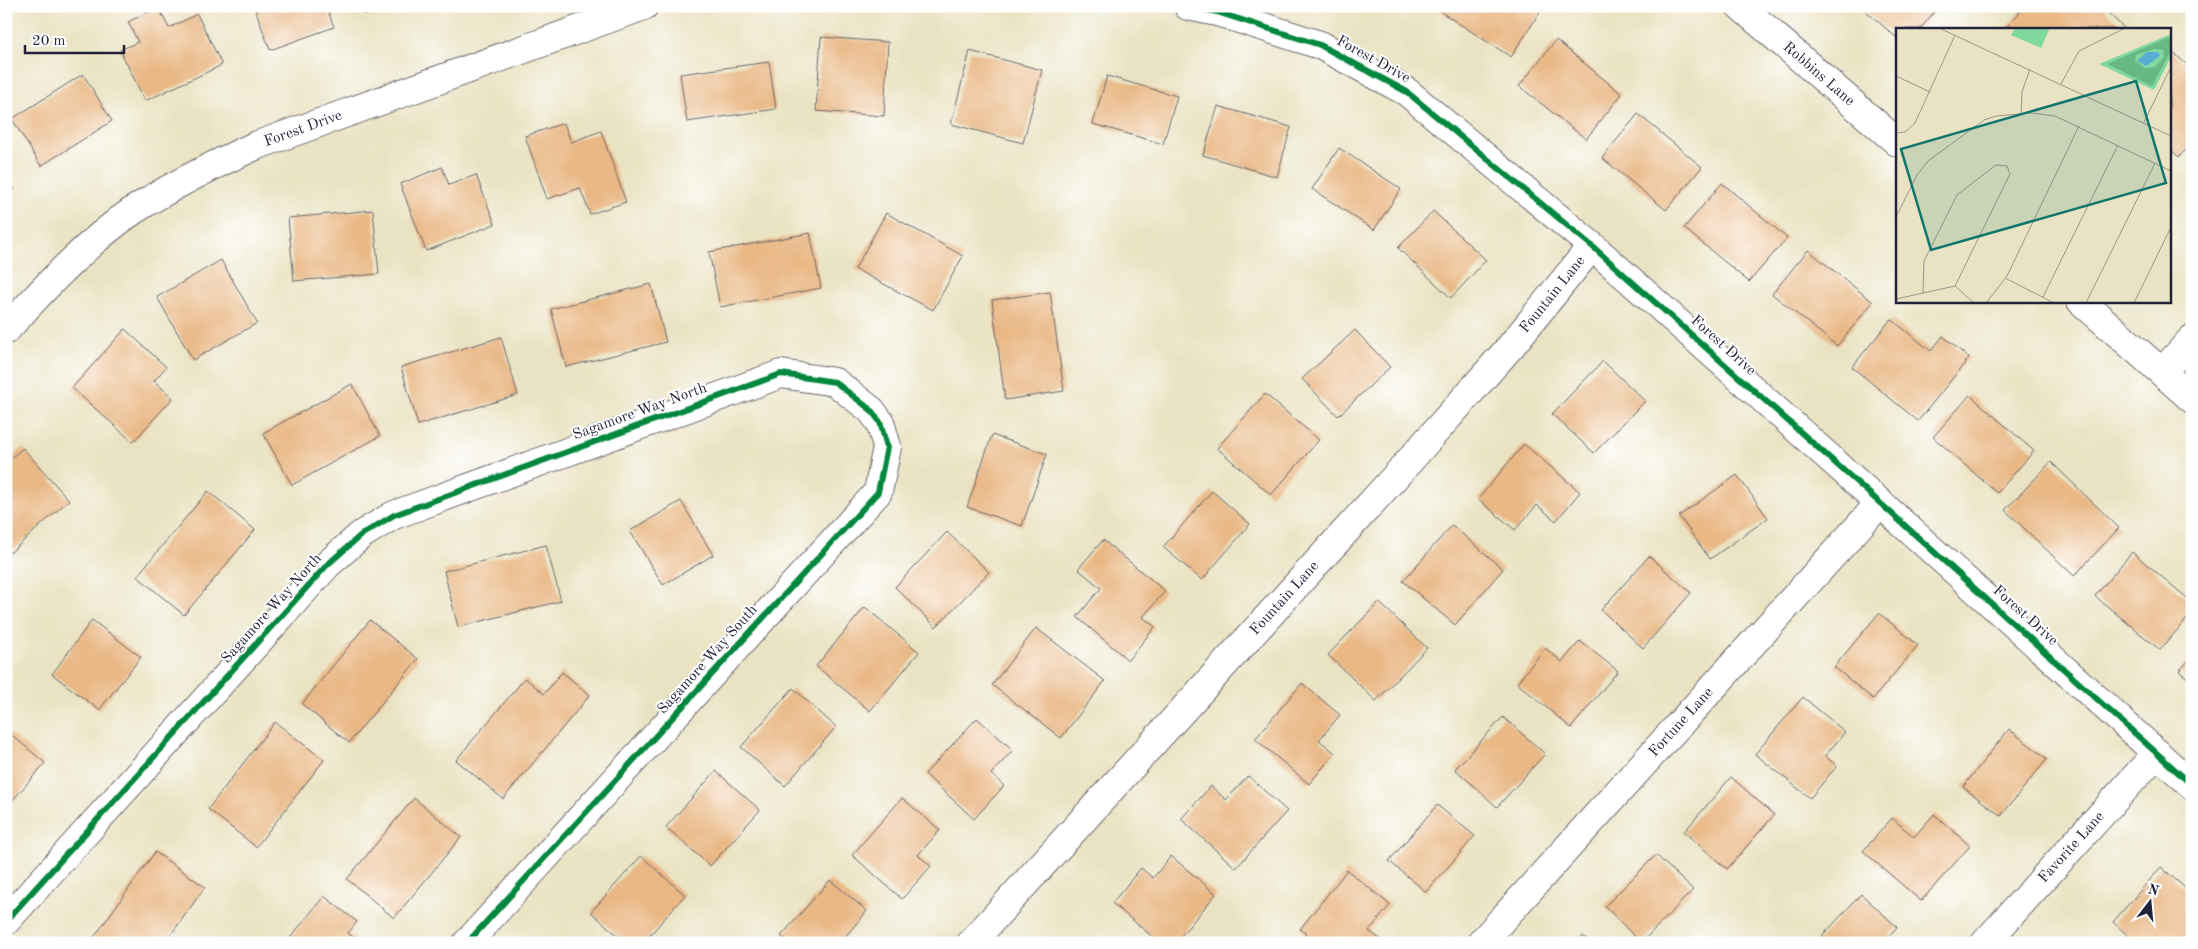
<svg xmlns="http://www.w3.org/2000/svg" width="2198" height="949" font-family="'Old Standard TT',serif">
	<style>
		.building { fill: #e9b885 }
		.lines { fill: none; stroke-linecap: round; stroke-linejoin: round }
		.minor-casing { stroke: #68666b; stroke-width: 30 }
		.minor { stroke: #fff; stroke-width: 28 }
		.cycleway-casing { stroke: #fff; stroke-width: 9 }
		.cycleway { stroke: #00873e; stroke-width: 6 }
		.labels { text-anchor: middle; dominant-baseline: central; stroke-width: 4; stroke-linejoin: round; paint-order: stroke }
		.street-label { font-size: 15px; fill: #22223b; stroke: #fff }
		.inset-road { fill: none; stroke: #9a968d; stroke-width: 1 }
		.view { fill: #0f766e; fill-opacity: 0.15; stroke: #0f766e; stroke-width: 2.5 }
		.inset-edge { fill: none; stroke: #22223b; stroke-width: 2.5 }
	</style>
	<rect width="100%" height="100%" fill="#fff"/>
	<filter id="ink" filterUnits="userSpaceOnUse"><feTurbulence type="fractalNoise" baseFrequency=".02" numOctaves="2"/><feDisplacementMap in="SourceGraphic" scale="10" xChannelSelector="R" yChannelSelector="G"/><feConvolveMatrix kernelMatrix="1 2 1 2 8 2 1 2 1" color-interpolation-filters="sRGB"/></filter>
	<filter id="wash" filterUnits="userSpaceOnUse"><feTurbulence type="fractalNoise" baseFrequency=".0096" numOctaves="4" result="noise"/><feDisplacementMap in="SourceGraphic" scale="20" xChannelSelector="R" yChannelSelector="G"/><feGaussianBlur stdDeviation="1.12" result="paint"/><feColorMatrix in="noise" values="0 0 0 0 0 0 0 0 0 0 0 0 0 0 0 0 0 1.4 0 .05"/><feComposite in="paint" operator="in"/></filter>
	<g filter="url(#wash)">
		<rect width="100%" height="100%" fill="#eae3c3"/>
		<g id="blocks">
			<path class="building" d="M254,6H326L334,27L270,50Z
				M362,6H388V7L365,15Z
				M1444,6H1538L1542,9L1511,57L1441,12Z
				M1860,6H1939L1920,29H1897V38Z
				M2025,6H2101L2125,29H2005Z
				M158,7L169,28L197,14L222,65L145,101L120,50L138,42L128,22Z
				M821,37L888,42L884,116L816,111Z
				M1556,40L1622,94L1586,139L1519,86Z
				M2169,49L2192,69V143L2179,157L2169,148Z
				M970,51L1042,70L1023,143L951,124Z
				M769,62L776,109L687,122L680,74Z
				M83,74L112,121L41,166L12,119Z
				M1107,76L1177,96L1163,144L1093,124Z
				M1218,106L1291,127L1277,177L1203,155Z
				M1638,114L1702,167L1666,210L1602,158Z
				M564,123L571,142L601,131L626,202L590,214L580,188L547,199L525,136Z
				M1339,148L1401,189L1374,230L1312,189Z
				M442,167L449,185L476,175L495,224L426,251L400,184Z
				M6,182L15,189L6,200Z
				M1722,183L1787,238L1749,282L1684,228Z
				M373,210L379,274L294,281L288,218Z
				M1433,211L1486,260L1451,298L1398,248Z
				M886,213L963,256L933,310L855,269Z
				M810,233L821,288L720,307L709,252Z
				M1808,250L1873,302L1837,346L1772,294Z
				M221,260L257,323L193,360L157,297Z
				M651,284L666,342L566,367L551,309Z
				M1050,292L1064,391L1005,400L992,300Z
				M1891,319L1931,351L1943,336L1969,358L1918,421L1852,367Z
				M125,329L166,367L154,381L173,398L133,442L72,388Z
				M1355,330L1390,367L1338,416L1302,379Z
				M501,337L518,395L418,425L401,367Z
				M1603,361L1645,401L1594,453L1552,414Z
				M352,384L380,436L292,485L263,433Z
				M1265,394L1319,440L1271,495L1217,448Z
				M1970,395L2034,451L1997,493L1933,437Z
				M992,435L1047,454L1022,526L967,507Z
				M1524,444L1580,492L1556,521L1537,505L1515,530L1478,499Z
				M23,448L69,500L10,553L6,548V462Z
				M2051,462L2119,528L2074,576L2005,510Z
				M1737,475L1768,518L1710,559L1679,516Z
				M208,491L255,530L184,615L137,576Z
				M1212,491L1250,524L1202,580L1163,547Z
				M681,501L713,555L663,585L630,531Z
				M1452,525L1503,569L1455,625L1403,581Z
				M947,532L989,572L936,627L895,587Z
				M1103,540L1165,591L1143,617L1155,627L1128,660L1077,617L1101,588L1078,569Z
				M546,545L561,601L458,627L444,571Z
				M2132,552L2192,602V613L2160,650L2095,596Z
				M1649,556L1691,593L1643,648L1601,610Z
				M1379,602L1427,648L1376,701L1328,655Z
				M865,607L919,652L870,711L816,666Z
				M1879,613L1918,645L1873,699L1834,667Z
				M92,620L141,657L99,710L52,674Z
				M370,620L418,659L349,743L302,704Z
				M1036,628L1105,681L1061,738L992,685Z
				M1580,641L1618,671L1571,728L1517,683L1545,648L1562,662Z
				M2192,657V682L2179,671Z
				M562,672L590,695L503,799L456,760L525,678L544,694Z
				M1302,683L1340,715L1319,740L1335,753L1309,784L1255,739Z
				M793,688L836,727L785,786L741,747Z
				M1803,697L1845,732L1825,756L1837,766L1810,798L1755,754Z
				M1503,717L1545,754L1497,807L1455,769Z
				M977,718L1013,750L991,774L1004,786L974,819L925,774Z
				M275,722L324,760L256,847L208,809Z
				M2009,729L2047,759L2001,816L1963,787Z
				M6,730L45,763L6,808Z
				M716,771L760,810L710,866L666,827Z
				M1248,776L1287,811L1236,868L1181,819L1211,786L1226,800Z
				M1731,777L1774,815L1727,869L1684,832Z
				M414,798L461,837L394,918L347,879Z
				M902,798L940,830L918,855L931,866L902,899L852,855Z
				M1437,805L1475,836L1426,892L1389,861Z
				M1934,814L1970,846L1921,901L1863,851L1892,818L1914,837Z
				M155,852L205,887L165,943H97L92,940Z
				M1656,855L1693,890L1641,943L1605,906Z
				M641,856L685,895L643,943H626L591,912Z
				M1171,856L1216,894L1175,943H1160L1112,903L1141,868L1153,878Z
				M2161,867L2192,894V915L2188,918L2192,921V943H2136L2113,922Z
				M1347,870L1390,905L1369,931L1380,939L1377,943H1317L1300,929Z
				M830,880L867,911L845,937L852,943H789L781,936Z
				M1861,894L1897,927L1882,943H1816Z
				M324,896L357,922L348,933L360,943H286Z
				M1583,936L1591,943H1577Z"/>
		</g>
	</g>
	<g filter="url(#ink)">
		<use href="#blocks" fill-opacity="0" stroke="#68666b" stroke-width="1"/>
		<g class="lines">
			<defs>
				<g id="minor">
					<path d="M1188,6L1217,12L1320,45L1407,92L1592,246L1880,503L2192,785"/>
					<path id="s1" d="M1740,6L1897,142"/>
					<path d="M2081,301L2192,399"/>
					<path id="s2" d="M6,330C44,288 87,242 134,210C173,185 213,165 255,146L644,6"/>
					<path d="M2162,372L2192,339"/>
					<path d="M6,921L327,565L361,535L394,515L781,374L835,382L871,410L880,422L887,447L878,492L467,943"/>
					<path id="s3" d="M971,943L1404,467L1511,346L1592,246"/>
					<path id="s4" d="M1481,943L1880,503"/>
					<path id="s5" d="M1985,943L2157,753"/>
				</g>
			</defs>
			<use href="#minor" class="minor-casing"/>
			<use href="#minor" class="minor"/>
			<defs>
				<path id="cycleway" d="M1188,6L1217,12L1320,45L1407,92L1592,246L1880,503L2192,785
					M6,921L327,565L361,535L394,515L781,374L835,382L871,410L880,422L887,447L878,492L467,943"/>
			</defs>
			<use href="#cycleway" class="cycleway-casing"/>
			<use href="#cycleway" class="cycleway"/>
		</g>
	</g>
	<g class="labels">
		<g class="street-label">
			<text transform="translate(1373 60) rotate(29)">Forest Drive</text>
			<text stroke="none"><textPath href="#s1" startOffset="104">Robbins Lane</textPath></text>
			<text stroke="none"><textPath href="#s2" startOffset="364">Forest Drive</textPath></text>
			<text stroke="none"><textPath href="#s3" startOffset="871">Fountain Lane</textPath></text>
			<text transform="translate(1723 346) rotate(42)">Forest Drive</text>
			<text transform="translate(640 412) rotate(-20)">Sagamore Way North</text>
			<text stroke="none"><textPath href="#s3" startOffset="466">Fountain Lane</textPath></text>
			<text transform="translate(272 609) rotate(-48)">Sagamore Way North</text>
			<text transform="translate(2025 616) rotate(42)">Forest Drive</text>
			<text transform="translate(708 660) rotate(-48)">Sagamore Way South</text>
			<text stroke="none"><textPath href="#s4" startOffset="298">Fortune Lane</textPath></text>
			<text stroke="none"><textPath href="#s5" startOffset="129">Favorite Lane</textPath></text>
		</g>
	</g>
	<g transform="translate(1896 28)">
		<rect width="275" height="275" fill="#eae3c3"/>
		<path d="M119,0H149L153,2L145,20L115,7ZM275,6V29L258,62L203,36Z" fill="#7fd89e"/>
		<path d="M271,10L275,11V23L256,58L211,36ZM258,21L267,22L268,29L259,39L249,40L239,33L240,27Z" fill="#67b885" fill-rule="evenodd"/>
		<path d="M251,24H262L264,28L250,38L241,33Z" fill="#58add4"/>
		<path class="inset-road" d="M43,0L275,108M0,48L34,64M165,56L183,23L229,0M125,86L126,64L134,41M248,94L275,39M0,105L9,104L19,95L59,7M0,189L21,147L32,133L88,92L100,88L136,85L159,88L275,143M109,250L158,275M27,265L28,233L61,167L100,137L111,138L114,146L59,258M147,269L222,117M0,271L59,258L78,275M90,275L111,248L183,98M190,275L259,135M238,275L275,199"/>
		<path class="view" d="M240,53L270,155L35,222L5,121Z"/>
		<rect width="275" height="275" class="inset-edge"/>
	</g>
	<rect width="2198" height="949" fill="none" stroke="#fff" stroke-width="25"/>
	<g transform="translate(2150 902) rotate(16)" stroke="#ffffff" stroke-width="4" paint-order="stroke">
	<path d="M0-4L9 19L0 12L-9 19Z" fill="#22223b"/>
	<text y="-8" font-size="14" font-weight="bold" text-anchor="middle" fill="#22223b">N</text>
	</g>
	<path d="M25 45v8h99v-8" fill="none" stroke="#22223b" stroke-width="2.5"/>
	<text x="32" y="45" font-size="15" fill="#22223b" stroke="#ffffff" stroke-width="4" paint-order="stroke">20 m</text>
</svg>
